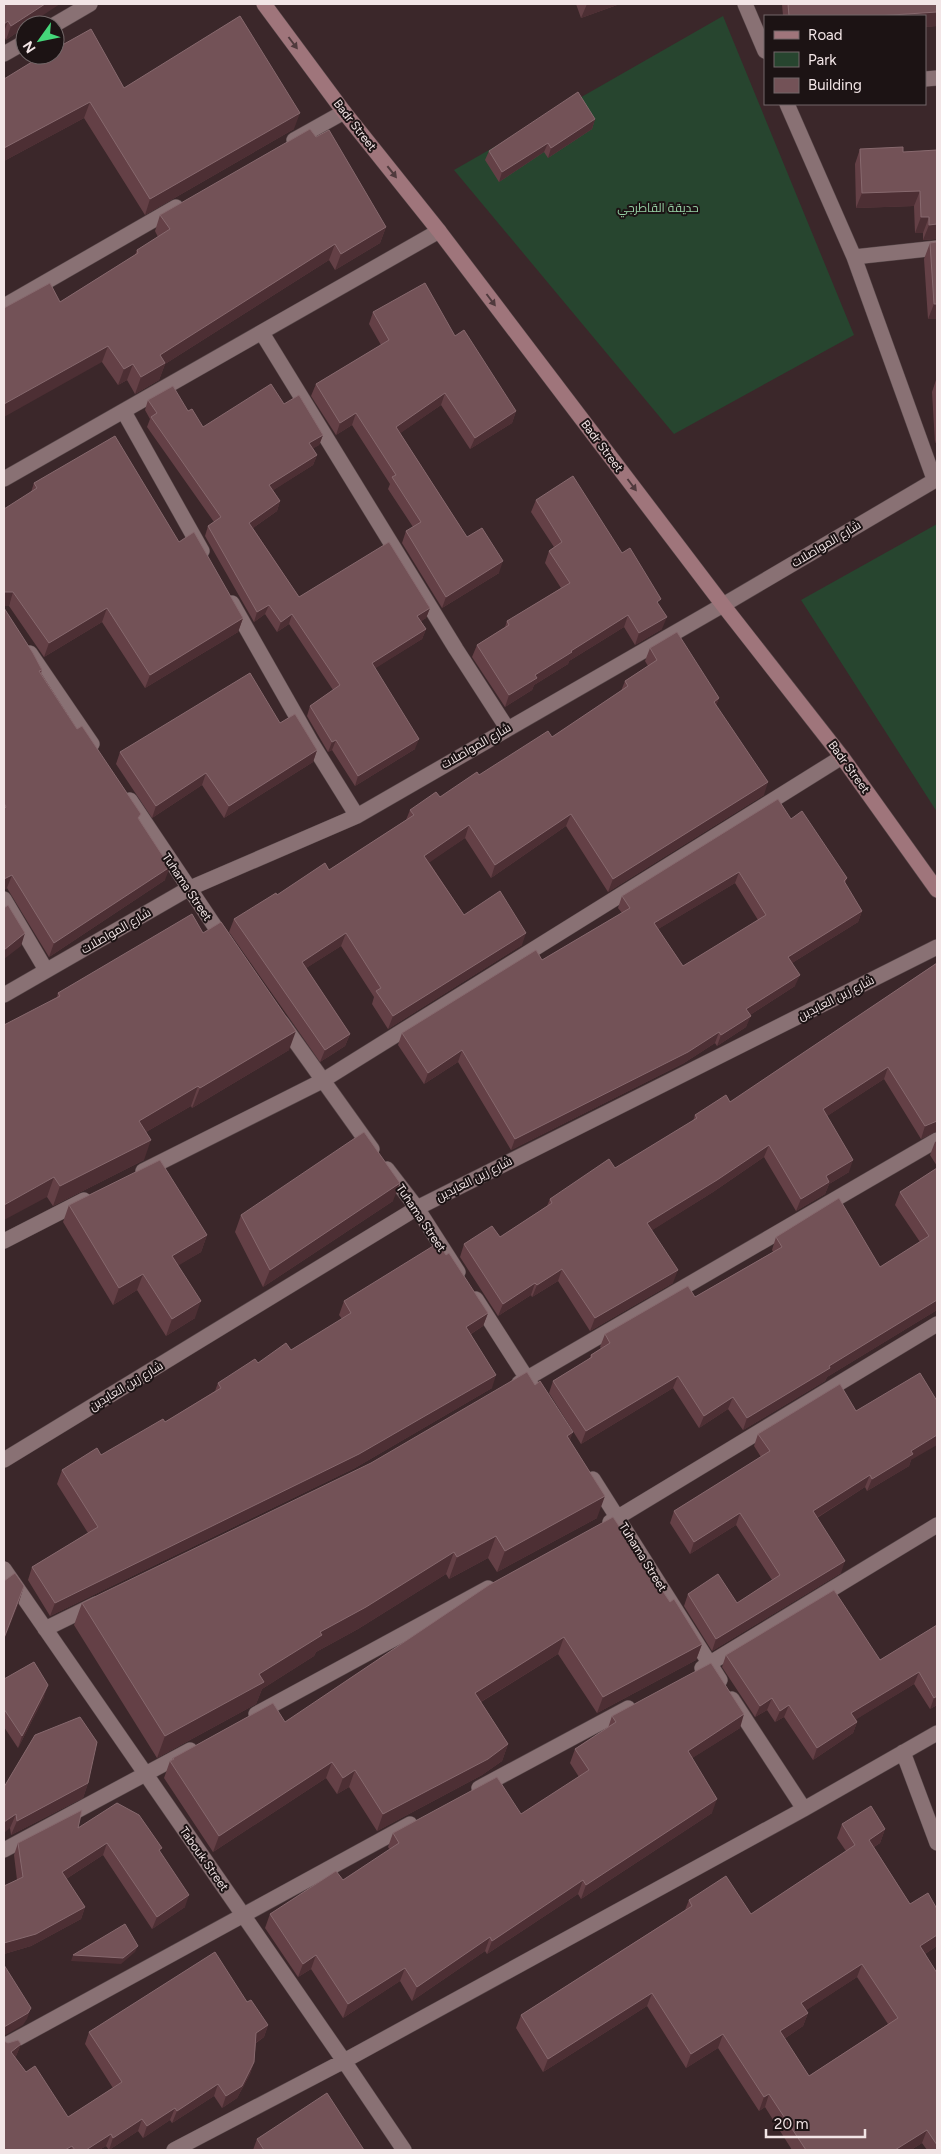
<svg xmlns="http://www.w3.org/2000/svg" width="941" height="2154" font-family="Figtree,Cairo,sans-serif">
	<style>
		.green { fill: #27452f }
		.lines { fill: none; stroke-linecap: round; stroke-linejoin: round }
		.street-casing { stroke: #574749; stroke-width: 16 }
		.secondary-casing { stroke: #574749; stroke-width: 16 }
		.street { stroke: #897174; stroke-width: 15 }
		.secondary { stroke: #9f757b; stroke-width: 15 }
		.wall { fill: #644046; fill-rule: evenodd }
		.shaded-wall { fill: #4d2f34 }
		.building { fill: #735257; stroke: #87696e; fill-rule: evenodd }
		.oneway { fill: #503a3d }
		.labels { text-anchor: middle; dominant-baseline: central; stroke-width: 4; stroke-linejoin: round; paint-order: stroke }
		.street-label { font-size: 12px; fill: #f2e5e6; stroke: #1c1314 }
		.park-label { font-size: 12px; fill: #97d0a5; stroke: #1c1314 }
	</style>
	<rect width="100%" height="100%" fill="#3b272a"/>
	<path class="green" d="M723,16L854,335L674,434L454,170Z
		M937,524V812L801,600Z"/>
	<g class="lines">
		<defs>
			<path id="street" d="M745,4L765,51
				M54,25L90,4
				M4,54L25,42
				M925,79L937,78
				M787,104L854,257L934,479
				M294,140L344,112
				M854,257L937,248
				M4,306L176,207
				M262,333L456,649L507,728
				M124,412L202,551
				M4,479L439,231
				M232,603L311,742L357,816
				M30,653L92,744
				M130,800L226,943
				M4,899L46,970
				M4,995L188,889L357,816L723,605L937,479
				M282,1023L372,1149
				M387,1169L417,1208L458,1272
				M143,1171L322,1081L842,757
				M4,1241L84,1200
				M476,1299L535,1391
				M519,1383L937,1140
				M4,1460L417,1208L937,947
				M593,1479L720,1680
				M610,1522L937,1324
				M4,1569L344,2061L404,2150
				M45,1629L96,1604
				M702,1668L937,1525
				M732,1699L804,1809
				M256,1714L488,1588
				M903,1752L937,1843
				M479,1788L628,1708
				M4,1850L190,1750
				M4,2046L410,1824
				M174,2150L344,2061L804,1809L937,1733"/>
			<path id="secondary" d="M264,4L344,112L439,231L723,605L842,757L937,890"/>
		</defs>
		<use href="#street" class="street-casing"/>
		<use href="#secondary" class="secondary-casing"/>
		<use href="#street" class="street"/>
		<use href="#secondary" class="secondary"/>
	</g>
	<path class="wall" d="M4,4L25,25V27L6,40L4,36Z
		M576,4H618L617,5L581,18Z
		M782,4H937V26L925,27V16H783Z
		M4,79L124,88L294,129L145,215L84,118L4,161Z
		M595,119L592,129L548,158L544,152L499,182L485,160L489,151Z
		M316,137L386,227L380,243L335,270L329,260L165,364L159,380L135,394L127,380L118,385L60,302L135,255L137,250L158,237L155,231L160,215Z
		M860,149L903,152L937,150V239L923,240V233H915L914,206L856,208L855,164Z
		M937,242V319H928L924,259L930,243Z
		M373,312L455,336L516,411L512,423L470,449L441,405L400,433L467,537L499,573L442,608L402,543L406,531L413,527L388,489L390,484L352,425L336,435L311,396L316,384L381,345L369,324Z
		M936,380H937V443H935L932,392Z
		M148,400L188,411L203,427L284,404L323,435L319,445L313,448L317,455L313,465L273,490L280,501L277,511L253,528L299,597L430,608L426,618L421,621L426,629L422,639L375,668L415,749L355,786L332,750L328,752L307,716L310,706L333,690L289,624L277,632L265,614L254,622L205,536L208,526L214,522L147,427L150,419L145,410Z
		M34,483L179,542L243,618L238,632L145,688L102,622L44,657L9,606L31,492Z
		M536,500L622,553L659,605L662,629L635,645L624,627L569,661L568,664L534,685L532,690L505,707L472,657L477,645L505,627L507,621L561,588L545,563L549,551L554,547L531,512Z
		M4,608L42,670L41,673L77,729L139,819L165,880L49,957L7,888L4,890Z
		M650,648L719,698L716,705L764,795L608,892L566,826L491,878L465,838L429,862L464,915L522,945L388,1029L372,1004L374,997L341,946L306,968L350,1034L345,1046L320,1062L229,932L234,919L277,895L329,870L406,820L410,810L440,797L479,775L552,737L621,691L625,681L648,666L645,661Z
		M280,723L317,750L313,762L224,818L202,785L152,818L116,764L120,752Z
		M791,819L847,878L845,883L862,911L858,922L792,963L795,986L750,1015L746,1027L717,1046L715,1043L684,1063L511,1150L458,1062L424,1084L398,1045L402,1033L542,960L622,913L618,908L622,896ZM735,883L758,920L683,966L658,929Z
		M203,933L289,1050L192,1108L191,1106L146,1132L144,1160L53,1206L47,1197L57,997L58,993Z
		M937,963V1131L921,1139L884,1079L827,1116L849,1172L829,1184L825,1194L796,1211L764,1157L713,1192L652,1230L673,1283L590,1331L558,1281L532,1297L531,1295L498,1316L460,1257L464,1244L500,1237L547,1206L550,1199L615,1168L693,1121L695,1115L730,1102Z
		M937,1141V1166L930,1155L935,1142Z
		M937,1168V1310L827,1377L825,1381L743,1430L728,1409L699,1428L673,1388L581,1444L549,1393L553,1381L589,1359L591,1355L601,1348L600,1347L605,1334L695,1297L773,1252L772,1250L776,1237L880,1267L920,1242L895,1205L900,1192Z
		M393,1201L263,1287L235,1232L241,1215Z
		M69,1205L207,1235L201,1252L178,1265L195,1318L166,1336L137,1290L113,1305L63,1222Z
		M446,1255L488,1313L483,1326L471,1334L492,1388L355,1468L50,1616L28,1580L32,1567L88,1533L57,1484L62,1470L101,1455L165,1422L215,1391L218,1383L258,1363L291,1350L342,1319L339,1315L344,1301Z
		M856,1411L911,1460L909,1466L867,1491L865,1487L817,1518L841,1573L712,1651L684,1606L688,1594L737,1603L772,1580L736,1525L690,1554L670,1523L674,1511L761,1457L754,1446L758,1434Z
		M570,1441L597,1518L497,1572L488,1558L449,1579L446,1574L358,1629L316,1652L314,1656L262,1689L256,1704L157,1758L74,1625L82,1603Z
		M670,1602L702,1644L696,1660L597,1713L558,1654L481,1702L508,1744L502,1761L482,1775L377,1831L349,1787L337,1794L326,1778L213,1852L164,1778L170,1761L172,1760L173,1758Z
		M937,1625V1705L930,1709L914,1684L856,1719L857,1722L853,1733L813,1760L784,1717L775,1722L767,1710L755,1717L722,1667L726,1655L880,1660Z
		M4,1679L44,1697L18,1748L4,1727Z
		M612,1716L740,1728L692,1758L712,1813L581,1899L578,1894L487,1954L485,1951L412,2001L400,1981L343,2018L311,1969L298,1977L265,1928L270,1914L343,1880L390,1850L388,1847L393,1833L521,1814L579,1777L570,1763L575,1749L608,1728Z
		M88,1783L83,1798L11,1835L4,1787Z
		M842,1824L885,1829L880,1843L874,1847L910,1904L937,1909V1946L925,1954L937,1973V2150H927L922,2143L911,2150H792L765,2107L759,2111L718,2048L686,2068L647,2006L543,2072L516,2028L521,2015L685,1910L689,1900L751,1914L846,1851L837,1838ZM857,1977L888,2024L809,2076L784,2039L803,2026L808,2013L806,2010Z
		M78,1828L160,1852L185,1907L152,1929L103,1855L66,1879L85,1907L81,1919L31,1946L4,1954V1886L17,1880L14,1855L18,1843Z
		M247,2002L268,2025L264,2037L256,2043L254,2062L250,2074L237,2098L222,2108L214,2096L172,2123L170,2120L143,2138L138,2131L109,2150L106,2146L99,2150H4L8,2043L21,2044L16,2056L15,2057L26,2072L68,2117L113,2088L85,2044L89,2032Z
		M257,2139L364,2150H253Z"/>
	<path class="shaded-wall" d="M45,4H60L28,25H25V27L6,40L11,26Z
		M587,4H618L617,5L581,18Z
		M937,12V26L925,27V16H877Z
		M8,21L4,32V24Z
		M90,102L84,118L4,161V148Z
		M300,113L294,129L145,215L150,199Z
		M595,119L592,129L548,158L551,148Z
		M548,143L544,152L499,182L502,172Z
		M920,191L914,206L856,208L862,193Z
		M921,217H929L923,233H915Z
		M937,224V239L923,240L929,225Z
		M386,227L380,243L335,270L341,254Z
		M335,244L329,260L165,364L159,380L135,394L141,377L160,355Z
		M934,304H937V319H928Z
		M108,346L102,362L4,417V404Z
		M133,364L127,380L118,385L124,369Z
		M445,393L441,405L392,439L396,427Z
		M516,411L512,423L470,449L475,438Z
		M356,413L352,425L336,435L340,423Z
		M323,435L319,445L306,453L309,443Z
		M937,437V443H935Z
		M317,455L313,465L266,495L269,485Z
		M280,501L277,511L246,533L249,523Z
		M503,561L499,573L442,608L446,597Z
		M4,592H13L9,606H4Z
		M269,605L265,614L254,622L257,612Z
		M107,608L102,622L44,657L49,643Z
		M430,608L426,618L414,626L417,616Z
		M292,614L289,624L277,632L281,622Z
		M628,615L624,627L569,661L568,664L534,685L532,690L505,707L509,695L535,675L571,651Z
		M667,617L662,629L635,645L639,633Z
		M243,618L238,632L145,688L150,675Z
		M426,629L422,639L368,673L372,663Z
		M719,698L714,711V702Z
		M419,739L415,749L355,786L358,776Z
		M336,740L332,750L328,752L332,742Z
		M317,750L313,762L224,818L229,806Z
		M206,773L202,785L152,818L156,806Z
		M768,782L764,795L608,892L613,879Z
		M571,814L566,826L491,878L495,865Z
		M469,825L465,838L420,869L424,856Z
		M170,867L165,880L49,957L54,943Z
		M739,872L735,883L650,934L654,923Z
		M12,875L7,888L4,890V879Z
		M862,911L858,922L784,968L788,957Z
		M25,933L21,946L4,959V950Z
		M346,933L341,946L297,974L302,962Z
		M526,933L522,945L388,1029L393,1016Z
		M800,975L795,986L742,1020L746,1009Z
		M751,1016L746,1027L717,1046L721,1035Z
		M296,1031L289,1050L192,1108L200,1088Z
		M719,1032L715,1043L684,1063L511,1150L515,1139Z
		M350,1034L345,1046L320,1062L325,1050Z
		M462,1050L458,1062L424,1084L428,1073Z
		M888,1067L884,1079L818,1122L823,1109Z
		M198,1086L191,1106L132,1140L139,1121Z
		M937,1121V1131L921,1139L925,1126Z
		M151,1140L144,1160L53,1206L60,1186Z
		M769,1145L764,1157L713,1192L643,1236L647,1223Z
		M853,1160L849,1172L829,1184L825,1194L796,1211L801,1199L826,1176Z
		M54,1177L47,1197L4,1220V1205Z
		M400,1183L393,1201L263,1287L270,1270Z
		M207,1235L201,1252L166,1273L172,1256Z
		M562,1269L558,1281L532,1297L537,1285Z
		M678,1270L673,1283L590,1331L595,1318Z
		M143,1274L137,1290L113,1305L119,1288Z
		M535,1283L531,1295L498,1316L503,1304Z
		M937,1300V1310L827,1377L825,1381L743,1430L747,1418L829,1366Z
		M201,1301L195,1318L166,1336L172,1319Z
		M488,1313L483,1326L461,1340L466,1327Z
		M496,1375L492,1388L355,1468L50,1616L55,1603Z
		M678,1376L673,1388L581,1444L586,1431Z
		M733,1397L728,1409L699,1428L704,1416Z
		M573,1432L565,1453L567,1436Z
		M937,1435V1445L911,1460L909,1466L867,1491L872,1479L911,1451Z
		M870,1475L865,1487L808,1523L813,1511Z
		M605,1496L597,1518L497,1572L505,1551Z
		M740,1513L736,1525L690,1554L694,1542Z
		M496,1536L488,1558L449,1579L457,1557Z
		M454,1552L446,1574L358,1629L316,1652L314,1656L262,1689L256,1704L157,1758L165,1736L320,1632Z
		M845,1561L841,1573L712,1651L716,1639Z
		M24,1586L18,1605L4,1640V1638Z
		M564,1637L558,1654L469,1709L475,1693Z
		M702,1644L696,1660L597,1713L603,1697Z
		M919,1672L914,1684L847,1725L851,1713Z
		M48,1685L44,1697L18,1748L22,1736Z
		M937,1696V1705L930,1709L934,1698Z
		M772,1698L767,1710L755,1717L760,1706Z
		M789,1705L784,1717L775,1722L780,1711Z
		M744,1714L740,1728L683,1764L688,1751Z
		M857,1722L853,1733L813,1760L817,1748Z
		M508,1744L502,1761L482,1775L377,1831L383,1814Z
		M332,1762L326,1778L213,1852L219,1836Z
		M355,1770L349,1787L337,1794L343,1778Z
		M88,1783L83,1798L11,1835L17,1821Z
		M717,1799L712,1813L581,1899L586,1885Z
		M16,1814L10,1828L4,1833V1822Z
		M885,1829L880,1843L864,1853L869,1840Z
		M107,1843L103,1855L58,1884L62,1872Z
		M583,1880L578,1894L487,1954L492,1941Z
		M189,1895L185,1907L152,1929L157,1917Z
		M85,1907L81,1919L31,1946L4,1954V1943Z
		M937,1935V1946L915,1960L920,1946Z
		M490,1937L485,1951L412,2001L417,1987Z
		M138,1946L135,1952L121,1964L71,1961L73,1955Z
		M316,1955L311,1969L298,1977L303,1964Z
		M862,1964L857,1977L796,2017L801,2003Z
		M405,1968L400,1981L343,2018L348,2004Z
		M652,1993L647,2006L543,2072L548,2059Z
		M31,2008L27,2019L23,2025L4,2036V2027Z
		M808,2013L803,2026L775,2045L780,2031Z
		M268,2025L264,2037L252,2045L256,2033Z
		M723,2034L718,2048L686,2068L691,2054Z
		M21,2044L16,2056L7,2064L11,2052Z
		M254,2062L250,2074L237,2098L222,2108L226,2096Z
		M218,2084L214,2096L172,2123L177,2111Z
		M769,2094L765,2107L759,2111L764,2097Z
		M175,2108L170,2120L143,2138L147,2126Z
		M142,2119L138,2131L109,2150L113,2138Z
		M927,2130L922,2143L911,2150H895Z
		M111,2134L106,2146L99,2150H86Z
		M72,2146L71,2150H65Z"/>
	<path class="building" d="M4,4H45L11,26L8,21L4,24Z
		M788,4H937V12L877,16H789Z
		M240,16L300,113L150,199L90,102L4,148V79L40,57L43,55H55V49L91,29L124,88Z
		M578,92L595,119L551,148L548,143L502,172L489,151Z
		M310,129L316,137L329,130L386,227L341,254L335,244L160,355L165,363L141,377L133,364L124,369L108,346L4,404V308L50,283L60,302L138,253L137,250L170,229L160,215Z
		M903,147V152L937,150V224L929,225V217H921L920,191L862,193L860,149Z
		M937,242V304H934L930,243Z
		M425,283L455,336L464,330L516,411L475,438L445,393L396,427L467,537L482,528L503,561L446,597L406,531L421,522L392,477L396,475L356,413L340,423L316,384L389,340L373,312Z
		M271,384L284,404L299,395L323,435L309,443L317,455L269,485L280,501L249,523L299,597L389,542L430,608L417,616L426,629L372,663L419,739L358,776L336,740L332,742L310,706L340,685L292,614L281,622L269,605L257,612L208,526L221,517L151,417L157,413L148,400L173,386L188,411L192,409L203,427Z
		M115,436L179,542L194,532L243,618L150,675L107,608L49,643L13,592H4V593V509L37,488L34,483Z
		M573,476L622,553L630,548L661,599L657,602L667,617L639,633L628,615L571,651L572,652L535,675L537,678L509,695L477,645L509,625L507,621L570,583L549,551L562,542L536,500Z
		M4,608L33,653L42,670L39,671L77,729L82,726L141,814L138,818L170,867L54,943L12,875L4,879V809L6,807L4,803Z
		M677,632L719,698L714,702L768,782L613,879L571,814L495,865L469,825L424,856L464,915L500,891L526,933L393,1016L376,991L381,988L346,933L302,962L350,1034L325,1050L234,919L276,893L277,895L325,863L329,870L414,815L410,810L436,792L440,797L477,772L479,775L548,731L552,737L628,686L625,681L657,660L650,648Z
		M250,673L280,723L295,714L317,750L229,806L206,773L156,806L120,752Z
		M778,799L791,819L802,811L847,878L844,881L862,911L788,957L800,975L746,1009L751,1016L721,1035L719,1032L688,1052L515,1139L462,1050L428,1073L402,1033L536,950L542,960L630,908L622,896ZM739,872L766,915L683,966L654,923Z
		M8,905L25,933L4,950V908Z
		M192,914L203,933L221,922L296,1031L200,1088L198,1086L139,1121L151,1140L60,1186L54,1177L4,1205V1025L60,996L58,993Z
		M937,963V1121L925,1126L888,1067L823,1109L853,1160L826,1176L829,1182L801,1199L769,1145L717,1180L647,1223L678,1270L595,1318L562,1269L537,1285L535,1283L503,1304L464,1244L492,1226L500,1237L552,1203L550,1199L609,1159L615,1168L697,1118L695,1115L726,1095L730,1102Z
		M364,1132L400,1183L270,1270L241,1215Z
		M160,1160L207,1235L172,1256L201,1301L172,1319L143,1274L119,1288L69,1205Z
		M937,1168V1300L829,1366L830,1368L747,1418L733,1397L704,1416L678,1376L586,1431L553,1381L592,1357L591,1355L610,1343L605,1334L688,1286L695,1297L782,1247L776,1237L839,1198L880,1267L929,1236L900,1192Z
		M438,1243L446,1255L449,1253L488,1313L466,1327L496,1375L359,1454L55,1603L32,1567L98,1527L62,1470L97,1448L101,1455L163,1419L165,1422L221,1388L218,1383L255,1359L258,1363L286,1343L291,1350L351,1313L344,1301Z
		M527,1372L535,1385L540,1381L573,1432L567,1436L605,1496L505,1551L496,1536L457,1557L454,1552L366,1607L320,1632L322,1635L259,1674L264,1682L165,1736L82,1603L371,1463Z
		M920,1373L937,1401V1435L911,1451L913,1454L872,1479L870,1475L813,1511L845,1561L716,1639L688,1594L718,1574L737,1603L780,1575L740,1513L694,1542L674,1511L770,1451L758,1434L840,1384L856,1411Z
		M613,1517L670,1602L674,1599L702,1644L603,1697L564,1637L475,1693L508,1744L488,1759L383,1814L355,1770L343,1778L332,1762L219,1836L170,1761L174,1759L173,1758L273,1703L285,1722L489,1585Z
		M15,1573L24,1586L4,1638V1581Z
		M834,1590L880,1660L937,1625V1696L934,1698L919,1672L851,1713L857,1722L817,1748L789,1705L780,1711L772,1698L760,1706L726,1655Z
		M34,1662L48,1685L22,1736L4,1709V1679Z
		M711,1663L744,1714L688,1751L717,1799L586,1885L583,1880L492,1941L490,1937L417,1987L405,1968L348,2004L316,1955L303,1964L270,1914L336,1871L343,1880L399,1843L393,1833L497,1777L521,1814L589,1770L575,1749L616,1722L612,1716Z
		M80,1717L97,1742L88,1783L17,1821L16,1814L4,1822V1787L35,1735Z
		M117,1803L139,1815L162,1848L159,1850L189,1895L157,1917L107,1843L62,1872L85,1907L36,1934L4,1943V1886L23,1877L18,1843L82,1810L78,1828Z
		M871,1806L885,1829L869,1840L910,1904L928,1893L937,1909V1935L920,1946L937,1973V2145L927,2130L895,2150H806L769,2094L764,2097L723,2034L691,2054L652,1993L548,2059L521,2015L692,1906L689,1900L726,1876L751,1914L855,1845L842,1824ZM862,1964L898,2018L809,2076L780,2031L808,2013L801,2003Z
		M125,1924L138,1946L123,1958L73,1955Z
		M215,1952L247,2002L251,2000L268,2025L256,2033L254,2062L242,2086L226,2096L218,2084L177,2111L175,2108L147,2126L142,2119L113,2138L111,2134L86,2150H75L72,2146L65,2150H4V2041L8,2043L18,2040L21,2044L11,2052L26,2072L35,2066L68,2117L122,2082L89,2032Z
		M4,1965L31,2008L28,2013L4,2027Z
		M327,2093L364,2150H264L257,2139Z"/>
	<defs><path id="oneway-solid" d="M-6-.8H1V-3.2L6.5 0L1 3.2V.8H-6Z" transform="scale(1.25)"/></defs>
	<g class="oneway">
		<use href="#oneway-solid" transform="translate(293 43) rotate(53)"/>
		<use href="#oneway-solid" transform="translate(392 172) rotate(52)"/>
		<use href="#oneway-solid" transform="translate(491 300) rotate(53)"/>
		<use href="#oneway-solid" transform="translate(632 485) rotate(53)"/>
	</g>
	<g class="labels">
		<g class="street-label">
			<text transform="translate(355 125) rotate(52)">Badr Street</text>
			<text transform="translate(602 446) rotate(53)">Badr Street</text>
			<text transform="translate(826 544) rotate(-31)">شارع المواصلات</text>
			<text transform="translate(476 746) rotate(-30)">شارع المواصلات</text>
			<text transform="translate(849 767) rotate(54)">Badr Street</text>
			<text transform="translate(187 887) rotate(56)">Tuhama Street</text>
			<text transform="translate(116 931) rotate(-30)">شارع المواصلات</text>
			<text transform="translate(836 998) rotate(-27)">شارع زين العابدين</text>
			<text transform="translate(474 1179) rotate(-27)">شارع زين العابدين</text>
			<text transform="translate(421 1218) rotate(56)">Tuhama Street</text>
			<text transform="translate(126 1386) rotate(-31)">شارع زين العابدين</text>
			<text transform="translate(643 1557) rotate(58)">Tuhama Street</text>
			<text transform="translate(204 1859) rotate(55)">Tabouk Street</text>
		</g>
		<g class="park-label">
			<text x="658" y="208">حديقة القاطرجي</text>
		</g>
	</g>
	<rect width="941" height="2154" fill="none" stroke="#f2e5e6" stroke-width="10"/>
	<rect x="764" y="15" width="162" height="90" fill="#1c1314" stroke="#726768"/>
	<rect x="774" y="31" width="25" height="8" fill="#9f757b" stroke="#726768"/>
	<text x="808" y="40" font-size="15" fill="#f2e5e6">Road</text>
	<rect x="774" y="52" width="25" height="15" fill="#27452f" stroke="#726768"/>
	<text x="808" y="65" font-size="15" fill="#f2e5e6">Park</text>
	<rect x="774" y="78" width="25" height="15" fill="#735257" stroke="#726768"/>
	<text x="808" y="90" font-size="15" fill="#f2e5e6">Building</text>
	<g transform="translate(40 40) rotate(237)"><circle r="24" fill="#1c1314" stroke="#726768"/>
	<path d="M0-4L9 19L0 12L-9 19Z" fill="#45d77a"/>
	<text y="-8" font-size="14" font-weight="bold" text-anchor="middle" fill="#f2e5e6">N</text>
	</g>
	<path d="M766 2129v8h99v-8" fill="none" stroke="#f2e5e6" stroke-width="2.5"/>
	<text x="774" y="2129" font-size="15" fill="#f2e5e6" stroke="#1c1314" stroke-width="4" paint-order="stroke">20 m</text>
</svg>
